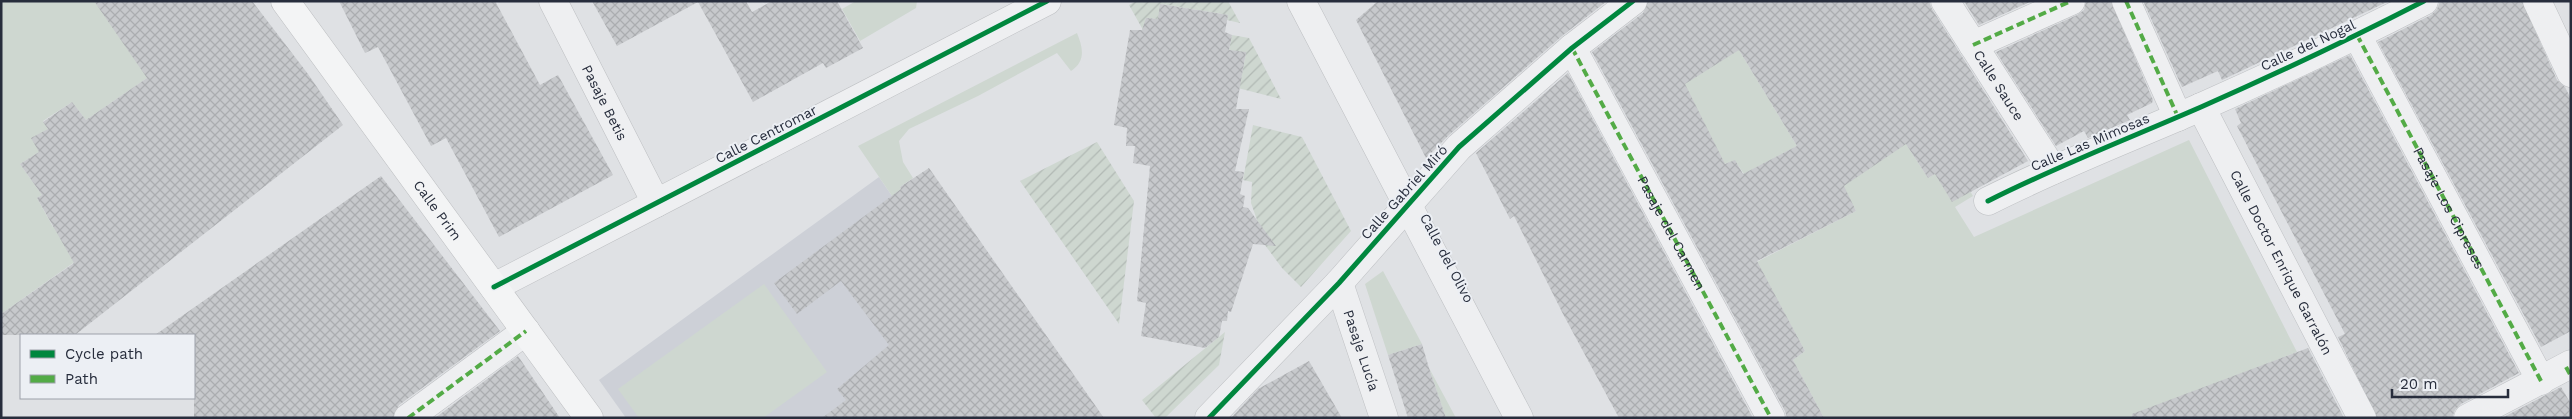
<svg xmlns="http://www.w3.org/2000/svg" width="2572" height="419" font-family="'Work Sans',sans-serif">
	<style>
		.built { fill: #cdd0d7 }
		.grass { fill: #ced7d0 }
		.garden { fill: url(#garden-furrows) }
		.building { fill: url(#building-cross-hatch); fill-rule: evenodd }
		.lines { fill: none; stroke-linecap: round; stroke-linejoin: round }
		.minor-casing { stroke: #bdbfc2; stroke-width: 29 }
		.major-casing { stroke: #bcbec1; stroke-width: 29 }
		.minor { stroke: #eeeff1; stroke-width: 28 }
		.major { stroke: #f3f4f5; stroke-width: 28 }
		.quiet { stroke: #53ab46; stroke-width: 4; stroke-dasharray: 8 4; stroke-linecap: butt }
		.cycleway-casing { stroke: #eceff4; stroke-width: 8 }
		.cycleway { stroke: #00873e; stroke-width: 5 }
		.labels { text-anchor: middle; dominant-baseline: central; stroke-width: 4; stroke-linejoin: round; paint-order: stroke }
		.street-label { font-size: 14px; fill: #272d3c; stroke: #eceff4 }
	</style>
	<defs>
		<pattern id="garden-furrows" width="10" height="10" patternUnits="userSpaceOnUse" patternTransform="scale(1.25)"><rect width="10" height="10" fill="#ced7d0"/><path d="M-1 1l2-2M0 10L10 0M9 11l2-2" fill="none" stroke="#b1b9b4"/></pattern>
		<pattern id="building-cross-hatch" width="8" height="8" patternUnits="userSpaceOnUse" patternTransform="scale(1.25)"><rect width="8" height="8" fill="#c7c9cc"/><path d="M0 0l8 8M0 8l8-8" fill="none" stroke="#abadb0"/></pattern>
	</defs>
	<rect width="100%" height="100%" fill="#dfe1e4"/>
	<path class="built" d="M879,177L892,196L923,418H626L599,380Z"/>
	<path class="grass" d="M1,1H94L150,76L86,120L72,102L43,121L48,129L39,152L20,164L42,195L37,198L53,227L107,239L1,314Z
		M856,1H917L916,8L860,41L842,9Z
		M1077,33C1083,48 1086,61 1071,71L1057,53L978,96L909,129L899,141L903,162L913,178L900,187L988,309L892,196L858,146Z
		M1665,48L1739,50L1797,146L1744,174L1735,161L1724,164Z
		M2189,140L2297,352L2129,418H1824L1793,360L1805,351L1779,303L1741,270L1856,211L1833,167L1906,144L1928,178L1953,163L1973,196L1955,207L1974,237Z
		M1383,271L1422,344L1388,355L1365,284Z
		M764,284L827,372L763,418H639L618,389Z
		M1429,368L1456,418H1446Z"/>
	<path class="garden" d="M1136,1H1228L1240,23L1227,20L1228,15L1161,4L1158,19L1146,18L1143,30L1129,5Z
		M1232,35L1249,38L1281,99L1226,85L1227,76L1241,79L1246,53L1229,50Z
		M1253,125L1302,137L1351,231L1301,287L1282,268L1259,237L1257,220L1251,203L1252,182L1243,180Z
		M1097,142L1134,201L1119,324L1020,181Z
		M1225,332L1219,365L1165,418H1156L1142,400Z"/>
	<path class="building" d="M94,1H252L308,74L343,125L75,335H1V314L74,263L37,198L42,195L20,164L39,152L31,138L48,129L43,122L72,102L86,120L147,78Z
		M339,1H495L540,85L558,75L613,175L499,237L446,138L431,146L378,47L365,53Z
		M592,1H746L752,12L772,1H837L863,48L826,68L823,63L753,102L698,2L617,46Z
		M1378,1H1607L1562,36L1449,135L1426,158L1356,20Z
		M1648,1H1929L1932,9L2028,161L1952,202L1935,174L1928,178L1906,144L1844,186L1856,211L1757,261L1805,351L1793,360L1824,418H1787L1785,411L1592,52L1643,13ZM1739,50L1797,146L1743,174L1735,160L1725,164L1685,84Z
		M1964,1H2032L1979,25Z
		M2086,1H2111L2153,100L2152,103L2127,115L2130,120L2088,138L2084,131L2056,146L1996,52L2077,15L2084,10Z
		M2143,1H2389L2222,80L2218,71L2182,87Z
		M2440,1H2522L2557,80L2565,87L2571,99V331L2541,347L2378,42L2431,15L2437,9Z
		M1160,4L1228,15L1225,32L1232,35L1229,50L1246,52L1236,109H1249L1235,171L1244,172L1240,194L1245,196L1243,207L1248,208L1276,246L1253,244L1231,312L1228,311L1227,321H1222L1219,337L1205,348L1141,336L1146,303L1137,301L1150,166L1133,163L1135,146H1126L1127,128L1114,125L1130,30H1142L1146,18L1158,19Z
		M2350,55L2519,373L2461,404L2455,410L2452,418H2377L2338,337L2345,334L2237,126L2241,123L2235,109Z
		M1568,73L1753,418H1619L1563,314L1514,216L1510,219L1476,153Z
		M929,168L1104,418H822L846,400L837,389L889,345L841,281L797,314L774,283L901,189L900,187Z
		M381,176L500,331L399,405L393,418H194V335H155Z
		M1422,344L1429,368L1446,418H1408L1388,355Z
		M2308,348L2344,418H2132V414Z
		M518,356L560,418H435Z
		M1309,361L1342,418H1231L1258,389Z
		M2561,387L2571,404V418H2502Z"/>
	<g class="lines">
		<defs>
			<g id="minor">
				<path id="s1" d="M553,1L656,203"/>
				<path d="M1301,1L1519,418"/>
				<path id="s2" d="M1945,1L2053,170"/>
				<path d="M2126,1L2178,117"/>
				<path d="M2537,1L2571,73"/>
				<path d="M2357,35L2541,381"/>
				<path d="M1973,45L2071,1"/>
				<path id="s3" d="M1572,48L1771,418"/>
				<path id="s4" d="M2201,107L2362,418"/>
				<path d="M1988,201C2057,166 2130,138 2201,107C2276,74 2350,39 2424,1"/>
				<path id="s5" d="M1339,283L1384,418"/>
				<path d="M494,287L1047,1"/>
				<path d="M408,418L526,331"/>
				<path d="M1209,418L1339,283L1459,147L1572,48L1633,1"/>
				<path d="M2468,418L2571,364"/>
			</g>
			<g id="major">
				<path id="s6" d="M285,1L589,418"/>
			</g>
		</defs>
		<use href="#minor" class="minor-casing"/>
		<use href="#major" class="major-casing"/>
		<use href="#minor" class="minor"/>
		<use href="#major" class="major"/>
		<g class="quiet">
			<path d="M2126,1L2178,117"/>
			<path id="s7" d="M2357,35L2541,381"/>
			<path d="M1973,45L2071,1"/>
			<path d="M1572,48L1771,418"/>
			<path d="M2566,367L2571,376"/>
			<path d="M408,418L526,331"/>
		</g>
		<defs>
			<path id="cycleway" d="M1988,201C2057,166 2130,138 2201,107C2276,74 2350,39 2424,1
				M494,287L1047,1
				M1209,418L1339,283L1459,147L1572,48L1633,1"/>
		</defs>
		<use href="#cycleway" class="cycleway-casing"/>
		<use href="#cycleway" class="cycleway"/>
	</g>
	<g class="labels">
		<g class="street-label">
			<text transform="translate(2308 45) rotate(-25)">Calle del Nogal</text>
			<text stroke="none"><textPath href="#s2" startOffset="100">Calle Sauce</textPath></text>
			<text stroke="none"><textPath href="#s1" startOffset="114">Pasaje Betis</textPath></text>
			<text transform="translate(766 134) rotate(-27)">Calle Centromar</text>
			<text transform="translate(2090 142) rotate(-23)">Calle Las Mimosas</text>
			<text transform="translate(1404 192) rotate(-48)">Calle Gabriel Miró</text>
			<text stroke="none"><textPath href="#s7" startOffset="196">Pasaje Los Cipreses</textPath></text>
			<text stroke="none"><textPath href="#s6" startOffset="259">Calle Prim</textPath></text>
			<text stroke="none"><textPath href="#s3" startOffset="210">Pasaje del Carmen</textPath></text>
			<text transform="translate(1447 258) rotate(62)">Calle del Olivo</text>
			<text stroke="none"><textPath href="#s4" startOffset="175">Calle Doctor Enrique Garralón</textPath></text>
			<text stroke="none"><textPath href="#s5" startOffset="71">Pasaje Lucía</textPath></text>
		</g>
	</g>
	<rect width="2572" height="419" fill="none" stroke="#272d3c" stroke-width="5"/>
	<rect x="20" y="334" width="175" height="65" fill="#eceff4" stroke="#9da1aa"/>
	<rect x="30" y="350" width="25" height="8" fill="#00873e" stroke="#9da1aa"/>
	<text x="65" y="359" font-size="15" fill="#272d3c">Cycle path</text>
	<rect x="30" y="375" width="25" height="8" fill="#53ab46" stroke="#9da1aa"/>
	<text x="65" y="384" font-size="15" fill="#272d3c">Path</text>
	<path d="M2392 389v8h116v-8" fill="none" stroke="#272d3c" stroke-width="2.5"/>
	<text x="2400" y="389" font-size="15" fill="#272d3c" stroke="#eceff4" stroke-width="4" paint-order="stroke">20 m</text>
</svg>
